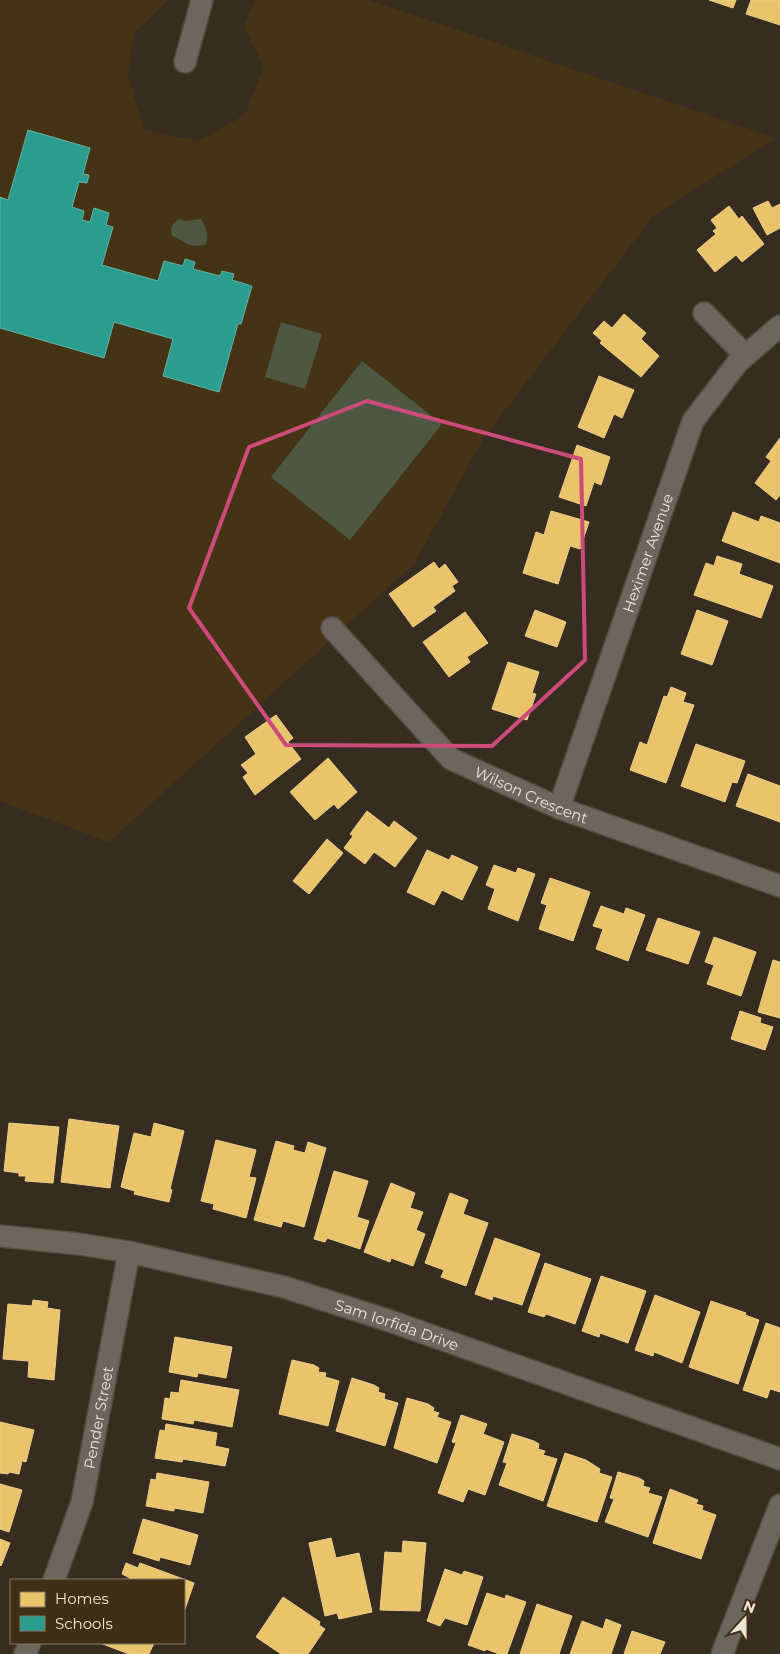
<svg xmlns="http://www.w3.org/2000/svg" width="780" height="1654" font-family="Montserrat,sans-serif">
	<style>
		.built { fill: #453316 }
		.green { fill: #4d5741 }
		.homes { fill: #e9c46a; stroke: #ebce8b }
		.schools { fill: #2a9d8f; stroke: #65b3a5 }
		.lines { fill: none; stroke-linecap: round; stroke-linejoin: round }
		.street-casing { stroke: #524b40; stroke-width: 24 }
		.street { stroke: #6c665c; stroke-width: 21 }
		.marked { fill: none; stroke: #cd4b7a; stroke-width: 4; stroke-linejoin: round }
		.labels { text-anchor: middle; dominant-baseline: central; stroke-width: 5; stroke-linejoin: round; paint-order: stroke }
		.street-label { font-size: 15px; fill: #efe5d7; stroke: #3f2f17 }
	</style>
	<rect width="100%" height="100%" fill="#362d20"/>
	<path class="built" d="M0,0H168L134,33L128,75L144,130L198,141L245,115L264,67L244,27L255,0H369L776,138L653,216L483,439L414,564L109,842L0,801Z"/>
	<path class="green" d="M179,219L186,221L201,219C206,228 210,235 205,245C183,248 188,241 172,236C170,228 172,223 179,219Z
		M281,322L322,334L305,389L265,377Z
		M362,361L442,424L350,540L271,477Z"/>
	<path class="homes" d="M709,0H736L733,8Z
		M751,0H780V25L746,14Z
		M768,201L772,208L780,204V228L767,235L753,208Z
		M729,206L739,219L742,216L764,244L742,262L736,255L715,272L697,250L716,234L713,231L717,228L711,220Z
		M624,314L646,333L641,339L659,356L641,377L600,343L602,341L593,333L604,321L612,328Z
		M599,376L634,390L622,418L614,414L604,438L578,427Z
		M780,438V495L776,500L755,483L771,461L766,457Z
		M577,445L610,457L601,485L594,482L586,506L559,497Z
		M551,511L589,522L580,549L570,546L558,584L523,573L536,532L544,535Z
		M733,512L759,522L761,516L780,523V563L722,541Z
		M717,556L742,564L739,574L773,586L761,618L694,595L706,563L714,566Z
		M434,562L439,569L445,564L458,582L452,586L455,591L433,607L436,611L413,627L389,594Z
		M535,610L566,622L557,647L525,636Z
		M697,610L728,621L712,665L681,654Z
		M465,612L488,643L467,657L470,662L449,677L423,642Z
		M508,662L539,672L532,693L536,694L527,720L492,709Z
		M671,687L686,693L683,702L694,705L666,783L630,770L640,742L647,745L664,696L667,697Z
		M276,715L293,738L288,742L301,759L255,795L243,777L248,773L241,765L256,754L245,737Z
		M696,744L745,761L737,783L732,782L725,802L681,786Z
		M328,758L357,792L338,809L334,804L315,820L290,792Z
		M748,774L780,786V822L736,806Z
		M367,811L389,828L394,821L417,838L395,867L374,852L365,864L344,848L353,836L350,834Z
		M327,839L343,853L309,894L293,881Z
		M427,850L449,860L452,855L478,867L462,900L442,890L434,905L407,892Z
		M494,865L516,873L518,868L535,874L518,921L488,909L495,889L486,885Z
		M550,878L590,892L573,941L539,929L547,905L541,903Z
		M601,906L624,914L626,908L645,915L628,961L596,949L603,929L593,926Z
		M658,918L700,932L688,964L646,950Z
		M714,937L756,952L741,996L707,984L714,965L705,962Z
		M773,960L780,962V1018L758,1012Z
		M740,1011L761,1018L760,1023L773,1027L765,1050L731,1039Z
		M69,1119L119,1126L110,1188L61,1182Z
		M9,1123L59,1127L53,1183L25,1181L26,1176H19V1173L4,1171Z
		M154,1123L184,1131L170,1189L172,1190L169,1202L134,1194L135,1191L121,1187L134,1133L151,1137Z
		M216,1140L256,1150L249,1177L256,1178L246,1218L213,1209L214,1204L201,1201Z
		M276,1141L294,1146L293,1150L305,1153L308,1142L326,1148L304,1227L283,1221L281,1227L254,1220Z
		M334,1171L368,1181L357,1217L369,1221L360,1249L327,1238L325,1242L314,1239Z
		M391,1183L415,1193L410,1208L423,1212L416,1230L425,1234L413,1266L391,1258L390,1262L364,1252Z
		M450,1193L468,1200L463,1214L488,1223L466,1286L441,1277L444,1270L425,1263Z
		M495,1238L540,1254L522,1305L493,1296L492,1300L475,1294Z
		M545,1263L591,1279L575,1324L546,1314L544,1317L528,1312Z
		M601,1276L646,1291L628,1343L600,1333L599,1337L582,1331Z
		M655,1295L700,1312L682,1363L654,1352L653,1356L635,1350Z
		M33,1300L48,1302L47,1308L60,1310L54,1380L28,1377L29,1361L3,1359L8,1304L32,1306Z
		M711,1301L746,1313L745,1315L759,1320L738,1384L689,1367Z
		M766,1323L780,1328V1392L770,1389L767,1398L743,1390Z
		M175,1337L232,1347L226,1378L198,1373L197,1377L169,1372Z
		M292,1360L314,1365L319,1368L318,1372L326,1373L325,1377L339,1381L328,1426L279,1414Z
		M352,1378L374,1385L379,1388L378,1392L385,1394L384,1399L398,1403L385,1446L336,1431Z
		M181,1380L239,1390L232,1427L194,1420L193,1424L162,1419L165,1398L170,1399L171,1392L179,1393Z
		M407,1398L428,1404L434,1408L433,1411L439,1413L437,1417L451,1422L437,1463L394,1448Z
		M461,1415L487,1424L483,1434L504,1442L485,1495L468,1489L463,1502L438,1493L456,1443L452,1442Z
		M0,1422L34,1430L26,1462L22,1461L19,1474L9,1472L8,1474L0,1473Z
		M166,1424L217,1433L215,1446L229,1449L225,1466L183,1459L182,1462L155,1458L160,1430L165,1431Z
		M512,1434L534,1441L539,1444L538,1449L545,1451L543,1455L557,1459L543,1501L499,1485L507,1463L503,1462Z
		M565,1453L586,1460L600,1469L599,1473L612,1477L597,1522L547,1506Z
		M618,1472L639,1478L644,1481L643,1486L650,1488L648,1493L662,1497L648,1537L605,1522L614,1499L610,1498Z
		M157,1473L209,1482L203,1513L174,1508V1511L146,1506L151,1479L156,1480Z
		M0,1484L22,1490L9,1532L0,1529Z
		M670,1489L698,1500L696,1504L703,1506L702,1510L716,1515L701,1559L653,1543Z
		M143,1519L198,1535L190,1565L160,1557L159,1561L133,1553Z
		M331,1538L336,1558L359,1553L372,1612L339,1619L337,1613L325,1616L309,1543Z
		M0,1539L10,1543L1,1566L0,1565Z
		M403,1541L426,1543L420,1611L380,1610L385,1552L402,1553Z
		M126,1563L138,1568L140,1563L194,1583L184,1612V1580H129L130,1578L122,1574Z
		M445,1569L462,1575L464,1571L483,1577L467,1625L445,1618L440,1626L427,1621Z
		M487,1593L505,1599L506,1595L526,1602L507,1654H499L486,1649L485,1651L468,1645Z
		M283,1597L320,1622L319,1625L325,1629L308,1654H281L256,1637Z
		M537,1604L572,1616L559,1654H520Z
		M606,1619L621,1625L611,1654H570L582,1621L603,1629Z
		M632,1631L665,1642L660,1654H624Z
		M100,1643H154L149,1654H129Z"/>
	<path class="schools" d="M28,130L90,148L83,174L89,175L87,183L79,182L72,207L84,211L82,220L90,222L94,208L109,213L106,225L113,227L102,265L158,281L164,261L183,266L185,259L195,262L193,269L220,276L222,271L234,274L232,280L252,286L241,324H238L219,392L163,376L173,339L114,322L104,358L0,328V197L8,200Z"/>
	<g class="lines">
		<defs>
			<g id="street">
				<path d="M185,62L202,0"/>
				<path d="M704,313L745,355"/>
				<path id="s1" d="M332,628L451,759L559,808L780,886"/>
				<path id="s2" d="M559,808L693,421L738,362L780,326"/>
				<path id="s3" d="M0,1236L79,1244L129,1252L284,1287L390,1321L780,1459"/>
				<path id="s4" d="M54,1580L82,1502L129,1252"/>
				<path d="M25,1654L30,1643"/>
				<path d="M722,1654L780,1505"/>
			</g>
		</defs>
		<use href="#street" class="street-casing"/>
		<use href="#street" class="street"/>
	</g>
	<path class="marked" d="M367,401L581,459L585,660L492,746L286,745L189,608L249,447Z"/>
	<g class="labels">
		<g class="street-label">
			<text stroke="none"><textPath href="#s2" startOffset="270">Heximer Avenue</textPath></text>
			<text stroke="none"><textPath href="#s1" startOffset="265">Wilson Crescent</textPath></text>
			<text stroke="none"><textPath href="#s3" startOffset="408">Sam Iorfida Drive</textPath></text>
			<text stroke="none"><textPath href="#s4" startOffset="169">Pender Street</textPath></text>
		</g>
	</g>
	<rect x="10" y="1579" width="175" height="65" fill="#3f2f17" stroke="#857864"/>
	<rect x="20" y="1592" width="25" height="15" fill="#e9c46a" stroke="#857864"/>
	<text x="55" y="1604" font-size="15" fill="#efe5d7">Homes</text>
	<rect x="20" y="1616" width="25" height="15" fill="#2a9d8f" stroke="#857864"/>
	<text x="55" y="1629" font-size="15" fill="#efe5d7">Schools</text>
	<g transform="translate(745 1619) rotate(21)" stroke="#3f2f17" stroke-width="4" paint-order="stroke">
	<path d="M0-4L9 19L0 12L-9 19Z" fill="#efe5d7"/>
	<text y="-8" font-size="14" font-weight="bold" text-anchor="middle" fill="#efe5d7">N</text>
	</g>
</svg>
